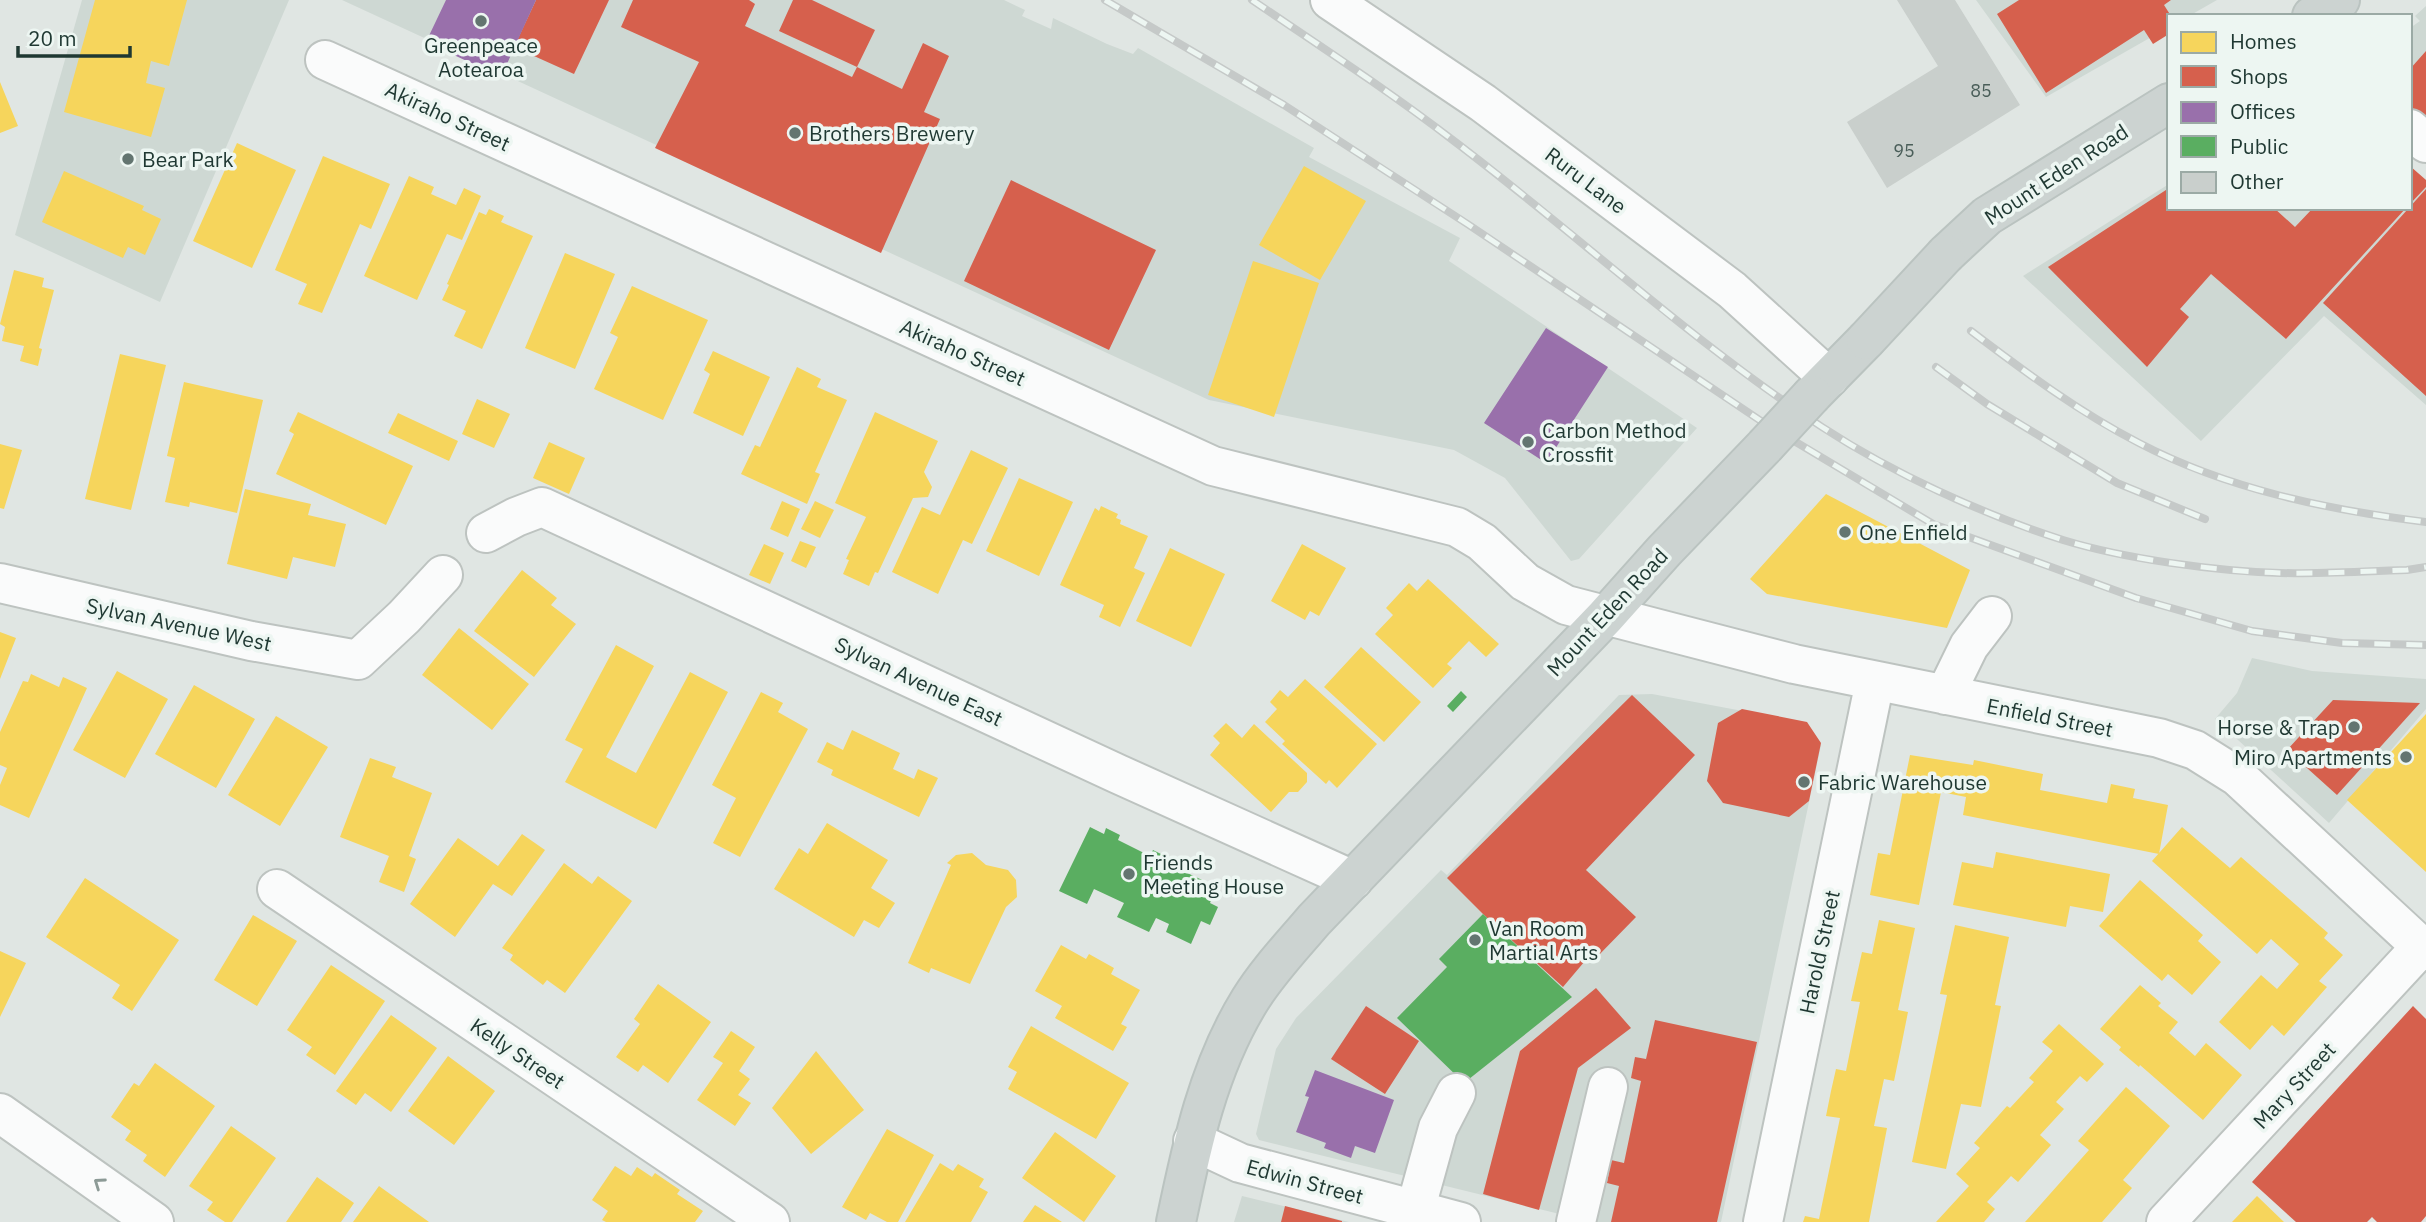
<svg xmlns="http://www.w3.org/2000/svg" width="2426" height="1222" font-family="'IBM Plex Sans',sans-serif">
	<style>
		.built { fill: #ced8d3 }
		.homes { fill: #f6d55c }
		.shops { fill: #d6604d }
		.offices { fill: #9970ab }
		.public { fill: #5aae61 }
		.building { fill: #c9cfcc }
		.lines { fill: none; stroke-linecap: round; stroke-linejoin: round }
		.minor-casing { stroke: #bdc3c0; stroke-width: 42 }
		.major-casing { stroke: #bac3c0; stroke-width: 42 }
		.minor { stroke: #fafbfb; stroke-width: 38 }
		.major { stroke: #ccd3d1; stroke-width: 38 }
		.rail-casing { stroke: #c5c9c8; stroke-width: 8 }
		.rail { stroke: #edf6f2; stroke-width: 5; stroke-dasharray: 16; stroke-linecap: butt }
		.major-bridge-casing { stroke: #bac3c0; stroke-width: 42; stroke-linecap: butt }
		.major-bridge { stroke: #ccd3d1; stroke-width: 38 }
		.oneway { stroke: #8c9a96 }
		.poi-dot { fill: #637570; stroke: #edf6f2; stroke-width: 2.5 }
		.labels { text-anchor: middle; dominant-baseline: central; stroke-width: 7; stroke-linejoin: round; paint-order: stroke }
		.number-label { font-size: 18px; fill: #4a5e59 }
		.poi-label { font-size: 21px; fill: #1f3832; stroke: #edf6f2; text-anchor: start }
		.street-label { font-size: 21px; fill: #1f3832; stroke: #edf6f2 }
	</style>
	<rect width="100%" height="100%" fill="#e0e6e3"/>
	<path class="built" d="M82,0H289L160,302L15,235Z
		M342,0H1004L1025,10L1022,16L1051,29L1053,18L1107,44L1133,54L1138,48L1314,148L1309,157L1460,238L1449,261L1697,428L1579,559L1571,561L1505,478L1454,450L1209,400Z
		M1976,0H2217L2189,16H2169V27L2046,97Z
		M2426,6V116L2410,102V28L2420,21L2415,16Z
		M2410,167L2426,180V405L2324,316L2201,441L2023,276L2169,184V208H2410Z
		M2252,658L2312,671L2426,679V709L2329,823L2215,719L2237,693Z
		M1652,694L1802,722L1821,745L1721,1222H1592L1259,1140L1256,1134L1276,1049L1296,1018L1441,870L1447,875L1619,695Z
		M1242,1196L1349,1222H1234Z"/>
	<path class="homes" d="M95,0H187L169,66L151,61L146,83L165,88L151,137L64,112Z
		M0,82L18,126L0,133Z
		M237,143L296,170L252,268L193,241Z
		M323,156L390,184L371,229L360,224L322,313L298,304L307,284L275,270Z
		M1304,166L1366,201L1320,280L1259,245Z
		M64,171L144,206L142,210L161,219L145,255L128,247L123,258L42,222Z
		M409,176L434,187L431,194L456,205L464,188L481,196L462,240L447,234L417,300L364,276Z
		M489,209L504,216L501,222L533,236L482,349L454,336L466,311L442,300L449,285L447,284L479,212L486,215Z
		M565,253L615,274L575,369L525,348Z
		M1253,261L1319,283L1274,417L1208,395Z
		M14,270L44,278L42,287L54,290L39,348L42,349L38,366L20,361L24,346L2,341L5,327L0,324Z
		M632,286L708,320L663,420L594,389L618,337L610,333Z
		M713,351L770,377L743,436L693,413L710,374L704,370Z
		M120,354L166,365L131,510L85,499Z
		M797,367L821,379L817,387L847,400L815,472L820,474L807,504L741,474L755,445L760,447Z
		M184,382L263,400L237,513L190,502L189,507L165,502L175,458L167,456Z
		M477,399L510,414L494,448L462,434Z
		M298,412L413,466L386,525L276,474L294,434L289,431Z
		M875,412L938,441L924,472L932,487L928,497L913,498L878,573L875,572L869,586L843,574L849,560L846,559L866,517L835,503Z
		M398,413L458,441L449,461L388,433Z
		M549,442L585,458L569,494L533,478Z
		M0,444L22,450L4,509L0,508Z
		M971,450L1008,468L972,544L963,540L938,594L892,572L922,507L940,515Z
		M1019,478L1073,502L1039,576L986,551Z
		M245,489L311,504L308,515L346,524L335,567L293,557L287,579L227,564Z
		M1826,494L1970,570L1947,628L1767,594L1750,579Z
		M782,501L800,509L788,537L770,529Z
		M815,501L834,510L820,538L801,529Z
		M1101,506L1118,514L1116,518L1121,520L1120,524L1148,536L1134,568L1145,573L1120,627L1099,617L1104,605L1060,585L1095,508L1099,511Z
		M800,541L816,547L806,568L791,561Z
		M764,544L784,553L770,584L749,575Z
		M1302,544L1346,568L1319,616L1310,611L1305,620L1271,601Z
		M1170,548L1225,574L1191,647L1136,621Z
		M522,570L557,598L551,605L576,624L534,677L474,631Z
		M1428,579L1499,644L1486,657L1469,641L1447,664L1452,668L1433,688L1375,634L1393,615L1386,608L1409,583L1417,591Z
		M459,628L529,684L492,730L422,675Z
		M0,632L16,638L0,679Z
		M616,645L654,666L606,757L636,773L690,672L728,692L656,829L565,782L583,749L565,740Z
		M1361,647L1421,702L1384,742L1324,687Z
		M117,671L168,699L125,778L73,750Z
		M31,674L59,687L63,677L87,688L29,818L0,805V785L7,768L0,765V732L23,681L28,682Z
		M1305,679L1377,744L1337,788L1329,780L1326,784L1282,744L1285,741L1265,722L1277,709L1270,702L1280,690L1288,697Z
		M194,685L255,719L216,788L155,754Z
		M761,692L783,703L778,712L808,729L740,857L713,843L736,798L712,785Z
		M2426,714V872L2347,800Z
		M276,716L328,747L280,826L228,795Z
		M1226,723L1242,738L1254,724L1307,773V782L1298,792H1289L1271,812L1210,755L1220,743L1213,736Z
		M852,730L900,753L893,769L914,779L918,769L938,778L919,817L831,775L833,770L817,762L827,742L843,750Z
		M1910,755L1973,765L1974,760L2043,774L2040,790L2107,803L2111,784L2135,789L2133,798L2168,805L2159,854L1963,815L1966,797L1941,792L1919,905L1870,895L1878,853L1890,855Z
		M370,758L396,767L392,777L432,793L409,856L416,859L404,892L379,882L389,856L340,837Z
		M827,823L888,860L871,888L895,903L879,928L864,920L854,937L774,889L799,848L808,854Z
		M2182,827L2230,868L2241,857L2328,933L2324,938L2343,955L2319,981L2327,987L2284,1036L2272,1025L2250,1050L2219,1022L2261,975L2277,989L2299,964L2271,939L2257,954L2152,861Z
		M522,834L545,850L512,896L493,884L455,937L410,904L458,838L498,866Z
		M1996,852L2110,874L2103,912L2070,906L2066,927L1953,905L1962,862L1993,868Z
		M972,853L986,865L1008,870L1016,880L1017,897L1006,907L970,984L931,968L929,973L908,963L951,865L947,863L956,855Z
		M564,863L592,884L598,876L632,901L565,993L547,980L543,985L510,960L513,955L502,948Z
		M85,878L179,940L132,1011L112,998L120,985L46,937Z
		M2140,880L2203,935L2198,941L2221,962L2192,995L2168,974L2162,981L2099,926Z
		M253,915L297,941L257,1006L214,980Z
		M1879,920L1915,928L1898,1010L1908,1012L1901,1047L1894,1081L1884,1079L1874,1126L1887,1128L1869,1222H1803L1805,1216L1819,1219L1840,1118L1826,1116L1831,1091L1836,1069L1846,1071L1860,1002L1851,1001L1862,952L1872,954Z
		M1955,925L2009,937L1995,1005L2001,1006L1981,1107L1961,1104L1946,1169L1912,1162L1947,995L1940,994Z
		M1061,945L1086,959L1089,954L1114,968L1111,974L1140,990L1121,1024L1127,1027L1113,1051L1055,1018L1062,1006L1035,991Z
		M0,951L26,963L0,1017Z
		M331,965L385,1001L335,1075L306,1055L312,1047L287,1030Z
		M658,984L711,1022L668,1083L643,1065L638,1072L616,1057L640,1024L634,1019Z
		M2140,985L2161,1003L2158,1006L2178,1022L2169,1033L2195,1056L2206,1043L2242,1075L2203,1120L2140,1065L2139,1067L2119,1050L2121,1047L2100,1029Z
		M391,1015L437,1048L391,1112L365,1093L356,1105L336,1091Z
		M2059,1024L2104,1064L2087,1082L2080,1076L2056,1102L2064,1109L2040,1135L2051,1145L2018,1182L2011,1176L1987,1202L1995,1209L1984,1222H1936L1969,1186L1956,1174L1980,1148L1974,1143L2007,1106L2010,1108L2034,1082L2029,1078L2053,1051L2042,1042Z
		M1031,1026L1129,1083L1096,1139L1008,1089L1017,1072L1008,1067Z
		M731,1031L755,1047L739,1071L750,1079L738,1095L751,1103L735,1126L697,1100L723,1063L713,1057Z
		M816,1051L864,1110L811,1154L772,1108Z
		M448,1056L495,1091L454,1145L408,1111Z
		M155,1063L215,1106L165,1177L143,1161L147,1155L125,1140L131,1131L111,1117L134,1083L139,1086Z
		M2126,1087L2170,1126L2123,1180L2132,1188L2102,1222H2025L2089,1150L2078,1141Z
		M231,1126L276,1158L232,1222H225L207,1210L213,1202L189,1186Z
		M887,1129L934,1155L898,1222H887L870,1213L866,1220L842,1207Z
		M1055,1132L1116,1176L1084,1222L1022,1178Z
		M940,1163L953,1171L958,1164L984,1179L979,1187L988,1192L971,1222H905Z
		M615,1166L631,1176L637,1167L652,1177L655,1173L680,1190L677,1194L703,1211L695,1222H606L602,1220L608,1211L592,1200Z
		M317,1177L354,1203L341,1222H286Z
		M379,1186L429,1222H353Z
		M2257,1196L2284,1222H2232Z
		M1035,1205L1062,1222H1023Z"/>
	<path class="shops" d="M536,0H609L574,74L514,47Z
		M633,0H749L755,4L745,26L852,77L857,67L902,89L923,43L949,56L924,112L940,119L881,253L655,148L699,62L621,27Z
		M793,0H812L875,30L857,67L779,31Z
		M2019,0H2171L2164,5L2171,16H2169V34L2153,44L2144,30L2046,93L1997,14Z
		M2426,51V122L2410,109V69Z
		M2410,166L2426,180V187L2410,204Z
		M1011,180L1156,250L1109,350L964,281Z
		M2169,188V208H2274L2295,227L2313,208H2406L2286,339L2211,274L2180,309L2189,317L2147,367L2048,267Z
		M2426,189V396L2323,303Z
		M1632,695L1695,755L1586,870L1636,917L1595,959L1590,955L1563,987L1483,914L1447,878Z
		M2333,700L2420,703L2337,795L2287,750Z
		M1742,709L1807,722L1821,743L1809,801L1789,817L1723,803L1707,781L1718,723Z
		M1596,988L1631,1028L1578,1068L1539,1210L1483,1194L1520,1051Z
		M1366,1006L1419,1041L1385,1094L1331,1059Z
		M2413,1006L2426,1019V1216L2421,1222H2377L2372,1217L2367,1222H2296L2252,1182Z
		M1655,1020L1757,1042L1717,1222H1611L1619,1186L1607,1183L1611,1160L1624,1163L1641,1081L1631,1078L1635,1057L1646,1059Z
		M1285,1206L1342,1221V1222H1281Z"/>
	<path class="offices" d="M446,0H536L501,77L426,42Z
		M1546,328L1608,367L1546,463L1484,423Z
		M1315,1070L1394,1100L1375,1153L1355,1146L1351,1158L1324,1148L1326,1143L1296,1132L1309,1097L1305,1096Z"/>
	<path class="public" d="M1461,691L1467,697L1453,712L1447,706Z
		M1090,827L1104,834L1106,828L1120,835L1118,840L1150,856L1153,850L1167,857L1164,862L1217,887L1210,903L1218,907L1210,925L1201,921L1191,944L1166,932L1169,924L1156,918L1149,932L1117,917L1124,903L1094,889L1087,904L1059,891Z
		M1483,914L1572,997L1464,1083L1397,1018L1447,967L1439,959Z"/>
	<path class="building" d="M1897,0H1955L2020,105L1887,188L1847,122L1938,66Z"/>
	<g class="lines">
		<defs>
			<path id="minor" d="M1330,0L1483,103L1732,290L1829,378
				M325,60L1213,466L1457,527L1482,542L1525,582L1566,605L1794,664L2159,738L2195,750L2238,777L2426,951
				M2410,129L2426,143
				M486,533L516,517L542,507L1118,774L1353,880
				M0,583L251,641L358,660L404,617L443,575
				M1945,695L1969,646L1992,616
				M277,889L770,1222
				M0,1113L154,1222
				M1193,1141L1240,1163L1461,1222
				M1415,1211L1438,1128L1456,1093
				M1576,1222L1608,1087
				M1763,1222L1875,681
				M2166,1222L2421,947"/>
			<path id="major" d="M2312,16L2340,0
				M1946,254L1987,216L2169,103
				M1812,395L1866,340
				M1176,1222C1192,1145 1208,1068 1250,1000C1268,971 1292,946 1314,920L1605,617L1664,551L1765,446"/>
		</defs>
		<use href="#minor" class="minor-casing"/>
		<use href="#major" class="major-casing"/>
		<use href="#minor" class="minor"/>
		<use href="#major" class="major"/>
		<defs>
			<path id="rail" d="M1105,0L1284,105L1469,225L1764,423L1933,524L2136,598L2252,631L2342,643L2426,645
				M1252,0C1320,46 1389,91 1454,141C1578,235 1692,342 1822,427C1894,474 1982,514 2063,540C2125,559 2215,571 2280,573C2322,574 2365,571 2407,570L2426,567
				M1971,331C2025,372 2079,412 2139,443C2227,489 2328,510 2426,522
				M1936,367L1987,404L2117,483L2205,519"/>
		</defs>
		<use href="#rail" class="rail-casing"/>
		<use href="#rail" class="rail"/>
		<defs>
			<path id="major-bridge" d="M1866,340L1946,254
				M1765,446L1812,395"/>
		</defs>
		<use href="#major-bridge" class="major-bridge-casing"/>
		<use href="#major-bridge" class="major-bridge"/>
	</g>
	<defs><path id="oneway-chevron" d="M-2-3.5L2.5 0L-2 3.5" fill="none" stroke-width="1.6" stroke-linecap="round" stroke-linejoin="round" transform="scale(1.75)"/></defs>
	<use class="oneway" href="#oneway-chevron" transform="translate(99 1183) rotate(-145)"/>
	<g class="poi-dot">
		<circle cx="481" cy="21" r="7"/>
		<circle cx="795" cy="133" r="7"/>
		<circle cx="128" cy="159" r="7"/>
		<circle cx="1528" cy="442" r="7"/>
		<circle cx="1845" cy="532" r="7"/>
		<circle cx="2354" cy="727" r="7"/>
		<circle cx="2406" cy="757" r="7"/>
		<circle cx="1804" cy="782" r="7"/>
		<circle cx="1129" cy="874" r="7"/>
		<circle cx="1475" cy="940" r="7"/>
	</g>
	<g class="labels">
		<g class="number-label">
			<text x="1981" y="90">85</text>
			<text x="1904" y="150">95</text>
		</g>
		<g class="poi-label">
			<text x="481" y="45" text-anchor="middle">Greenpeace<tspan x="481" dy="24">Aotearoa</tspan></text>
			<text x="809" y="133">Brothers Brewery</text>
			<text x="142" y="159">Bear Park</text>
			<text x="1542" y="430">Carbon Method<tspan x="1542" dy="24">Crossfit</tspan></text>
			<text x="1859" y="532">One Enfield</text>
			<text x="2340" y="727" text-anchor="end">Horse &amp; Trap</text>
			<text x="2392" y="757" text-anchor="end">Miro Apartments</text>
			<text x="1818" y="782">Fabric Warehouse</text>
			<text x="1143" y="862">Friends<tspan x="1143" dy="24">Meeting House</tspan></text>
			<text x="1489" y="928">Van Room<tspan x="1489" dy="24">Martial Arts</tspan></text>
		</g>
		<g class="street-label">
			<text transform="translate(448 116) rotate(25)">Akiraho Street</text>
			<text transform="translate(2056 174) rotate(-33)">Mount Eden Road</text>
			<text transform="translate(1586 180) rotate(37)">Ruru Lane</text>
			<text transform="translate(963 352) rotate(24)">Akiraho Street</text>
			<text transform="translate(1607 612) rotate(-47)">Mount Eden Road</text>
			<text transform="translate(179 624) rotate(12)">Sylvan Avenue West</text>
			<text transform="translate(919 681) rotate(25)">Sylvan Avenue East</text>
			<text transform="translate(2050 717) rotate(11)">Enfield Street</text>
			<text transform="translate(1819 952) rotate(-78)">Harold Street</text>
			<text transform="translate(518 1053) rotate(34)">Kelly Street</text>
			<text transform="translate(2294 1085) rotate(-47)">Mary Street</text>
			<text transform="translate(1305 1181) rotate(15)">Edwin Street</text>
		</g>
	</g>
	<rect x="2167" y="14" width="245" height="196" fill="#edf6f2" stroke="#9baaa5" stroke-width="2"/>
	<rect x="2181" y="32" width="35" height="21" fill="#f6d55c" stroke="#9baaa5" stroke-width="2"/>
	<text x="2230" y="49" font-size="21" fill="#1f3832">Homes</text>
	<rect x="2181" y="66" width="35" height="21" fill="#d6604d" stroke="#9baaa5" stroke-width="2"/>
	<text x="2230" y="84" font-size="21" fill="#1f3832">Shops</text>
	<rect x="2181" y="102" width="35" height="21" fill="#9970ab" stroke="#9baaa5" stroke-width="2"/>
	<text x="2230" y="119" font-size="21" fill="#1f3832">Offices</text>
	<rect x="2181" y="136" width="35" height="21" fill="#5aae61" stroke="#9baaa5" stroke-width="2"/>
	<text x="2230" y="154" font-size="21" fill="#1f3832">Public</text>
	<rect x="2181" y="172" width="35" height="21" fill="#c9cfcc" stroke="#9baaa5" stroke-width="2"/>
	<text x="2230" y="189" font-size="21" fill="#1f3832">Other</text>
	<path d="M18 46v10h112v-10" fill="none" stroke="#1f3832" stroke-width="3.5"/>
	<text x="28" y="46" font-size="21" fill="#1f3832" stroke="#edf6f2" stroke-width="5" paint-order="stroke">20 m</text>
</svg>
